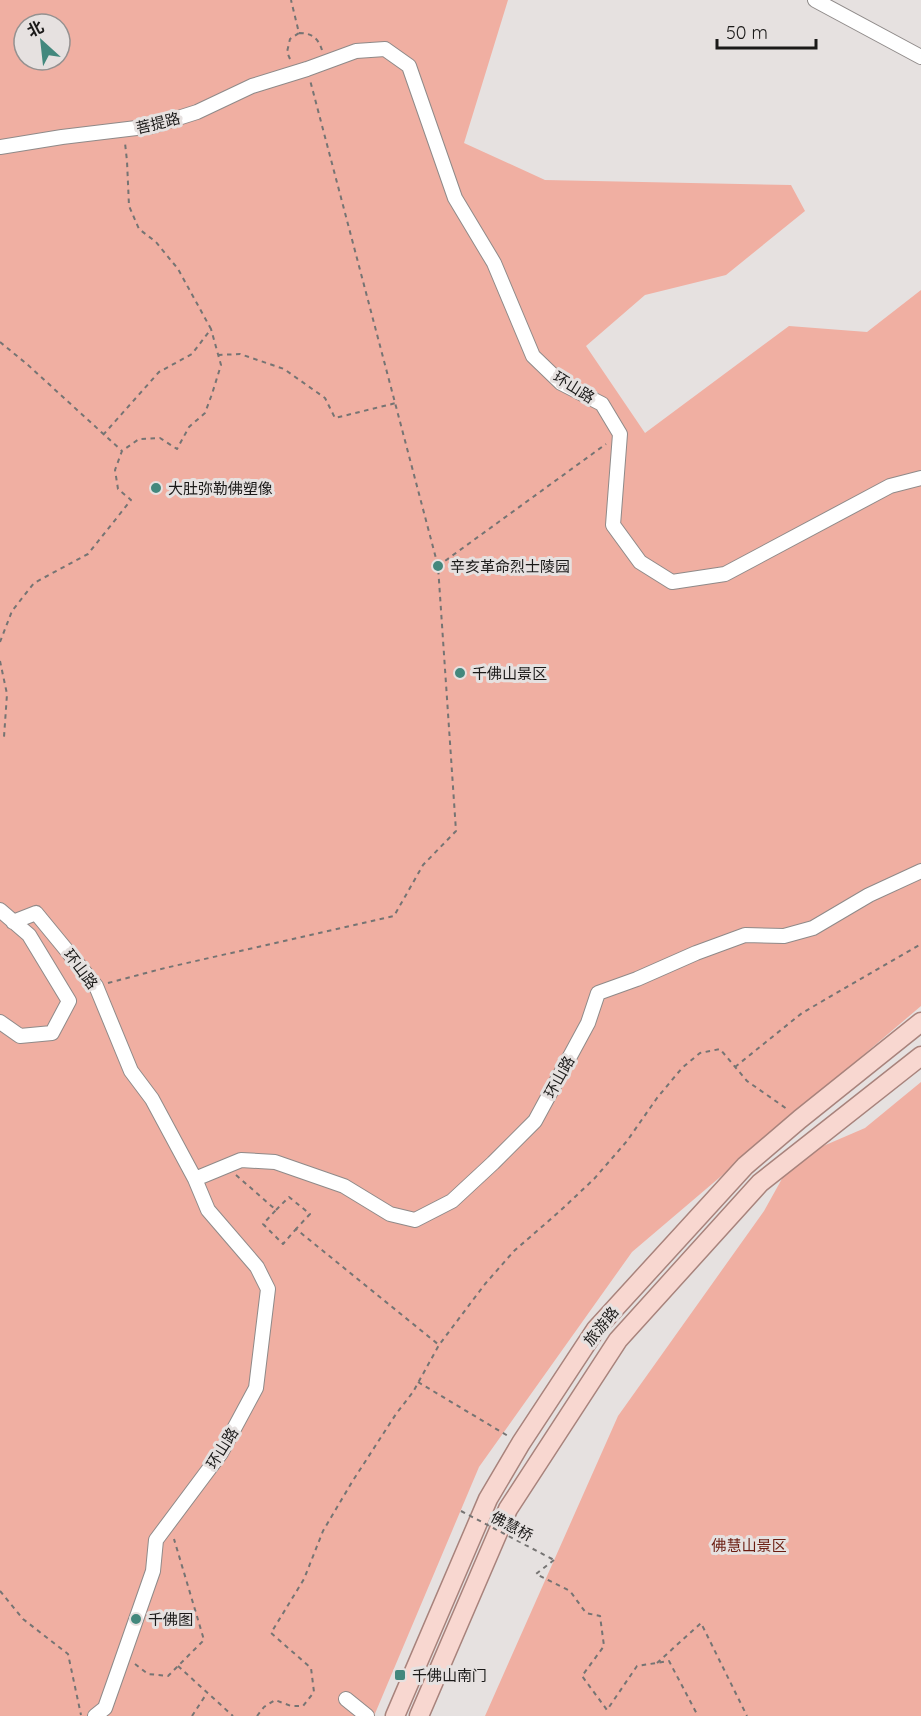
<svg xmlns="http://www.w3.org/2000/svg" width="921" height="1716" font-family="Quicksand,'Noto Sans SC',sans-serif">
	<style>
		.green { fill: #f0afa2; fill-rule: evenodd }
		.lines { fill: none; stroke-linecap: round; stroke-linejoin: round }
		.minor-casing { stroke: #8f8a89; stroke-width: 16 }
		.major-casing { stroke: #a8837c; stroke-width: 21 }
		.path { stroke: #767473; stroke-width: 2; stroke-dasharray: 4.5 4.5; stroke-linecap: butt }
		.minor { stroke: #fff; stroke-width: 14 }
		.major { stroke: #f8d7d0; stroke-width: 18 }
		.path-bridge { stroke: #767473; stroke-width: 2; stroke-dasharray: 4.5 4.5; stroke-linecap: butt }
		.poi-dot { fill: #43887d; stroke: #e6e1e0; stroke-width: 2 }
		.labels { text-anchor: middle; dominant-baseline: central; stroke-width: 6; stroke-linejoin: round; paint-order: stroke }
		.street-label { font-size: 15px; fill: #1b1a19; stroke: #e6e1e0 }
		.poi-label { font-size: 15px; fill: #1b1a19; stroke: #e6e1e0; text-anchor: start }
		.park-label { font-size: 15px; fill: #6a1c10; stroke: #e6e1e0 }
	</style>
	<rect width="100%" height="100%" fill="#e6e1e0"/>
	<path class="green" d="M0,0H508L464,143L545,180L791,185L805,211L726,275L645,295L586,346L645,433L789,326L867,332L921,290V1006L632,1252L479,1467L374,1716H0ZM24,24H60V60H24Z
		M921,1082V1716H485L618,1416L764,1211L793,1159L865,1128Z"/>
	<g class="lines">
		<defs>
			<path id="minor" d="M815,0L921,57
				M0,147L62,137L153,126L197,112L252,86L307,69L356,51L385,49L409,66L455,198L494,263L533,356L561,383L602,404L620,434L613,525L640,562L672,582L725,574L890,486L921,478
				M0,910L29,935L69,1001L52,1033L20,1036L0,1022
				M13,922L36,913L96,986L131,1071L152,1099L195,1179L208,1210L257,1267L268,1289L256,1388L221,1453L156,1540L153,1571L117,1674L105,1708L95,1716
				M195,1179L241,1160L275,1162L344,1186L390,1214L415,1220L452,1201L493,1163L535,1121L588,1023L598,993L637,979L696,953L745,935L784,936L813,928L869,895L921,871
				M346,1699L367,1716"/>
			<path id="major" d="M395,1716L488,1499L521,1443L596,1329L745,1166L800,1119L921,1022
				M419,1716L508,1509L618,1340L760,1183L921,1056"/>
		</defs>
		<use href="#minor" class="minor-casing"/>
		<use href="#major" class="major-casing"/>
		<path class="path" d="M299,33C312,33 318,38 322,50
			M290,59L287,52L290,39L299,33L291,0
			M0,342L28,365L122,451
			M218,355L240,354L284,369L325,398L335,418L396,403
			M103,435L159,372L192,354L211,329L178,269L156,242L139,229L129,206L127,161L125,143
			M438,566L606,444
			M0,642L12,611L34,583L88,554L131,500L118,489L115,470L122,451L139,439L160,438L177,449L189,427L205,413L212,394L221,365L211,329
			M0,661L7,694L4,737L0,738
			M108,983L165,968L394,916L423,865L456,831L438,566L310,80
			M735,1067L802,1013L921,944
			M236,1175L276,1210L263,1224L283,1244L296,1229
			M276,1210L289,1197L310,1214L296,1229L439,1345
			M418,1382L508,1436
			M554,1560L536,1574L570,1591L586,1613L600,1616L604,1646L582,1676L607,1710L637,1666L669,1661L698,1716
			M0,1591L23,1619L68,1654L81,1715
			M657,1663L701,1623L747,1716
			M135,1664L148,1674L168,1676L204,1640L174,1539
			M178,1666L233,1716
			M192,1716L207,1693
			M257,1716L264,1707L275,1700L291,1706H303L314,1692L311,1668L271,1633L304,1579L323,1531L352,1482L396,1414L413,1392L439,1345L485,1284L514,1251L560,1211L594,1179L627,1141L657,1098L682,1068L700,1053L720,1049L747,1081L787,1109"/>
		<use href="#minor" class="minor"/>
		<use href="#major" class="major"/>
		<path class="path-bridge" d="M461,1511L554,1560"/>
	</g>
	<g class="poi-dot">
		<circle cx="156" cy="488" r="6"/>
		<circle cx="438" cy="566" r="6"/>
		<circle cx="460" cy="673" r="6"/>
		<circle cx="136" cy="1619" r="6"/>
		<rect x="394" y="1669" width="12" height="12" rx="3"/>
	</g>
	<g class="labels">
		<g class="street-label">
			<text transform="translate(158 123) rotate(-14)">菩提路</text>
			<text transform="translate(574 387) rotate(32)">环山路</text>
			<text transform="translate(81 969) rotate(53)">环山路</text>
			<text transform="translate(559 1077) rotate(-61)">环山路</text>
			<text transform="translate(601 1326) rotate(-51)">旅游路</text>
			<text transform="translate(222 1448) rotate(-58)">环山路</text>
			<text transform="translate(512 1526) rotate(28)">佛慧桥</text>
		</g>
		<g class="poi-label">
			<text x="168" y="488">大肚弥勒佛塑像</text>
			<text x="450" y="566">辛亥革命烈士陵园</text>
			<text x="472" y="673">千佛山景区</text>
			<text x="148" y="1619">千佛图</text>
			<text x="412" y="1675">千佛山南门</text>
		</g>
		<g class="park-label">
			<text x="749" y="1545">佛慧山景区</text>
		</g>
	</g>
	<g transform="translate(42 42) rotate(333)"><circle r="28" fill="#e6e1e0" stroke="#959190" stroke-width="1.5"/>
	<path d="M0-4.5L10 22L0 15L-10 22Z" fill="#43887d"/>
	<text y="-9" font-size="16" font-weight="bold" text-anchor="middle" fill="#1b1a19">北</text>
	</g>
	<path d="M717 39v9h99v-9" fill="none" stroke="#1b1a19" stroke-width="3"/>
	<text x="726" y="39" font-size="18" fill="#1b1a19" stroke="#e6e1e0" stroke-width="4.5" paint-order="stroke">50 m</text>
</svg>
